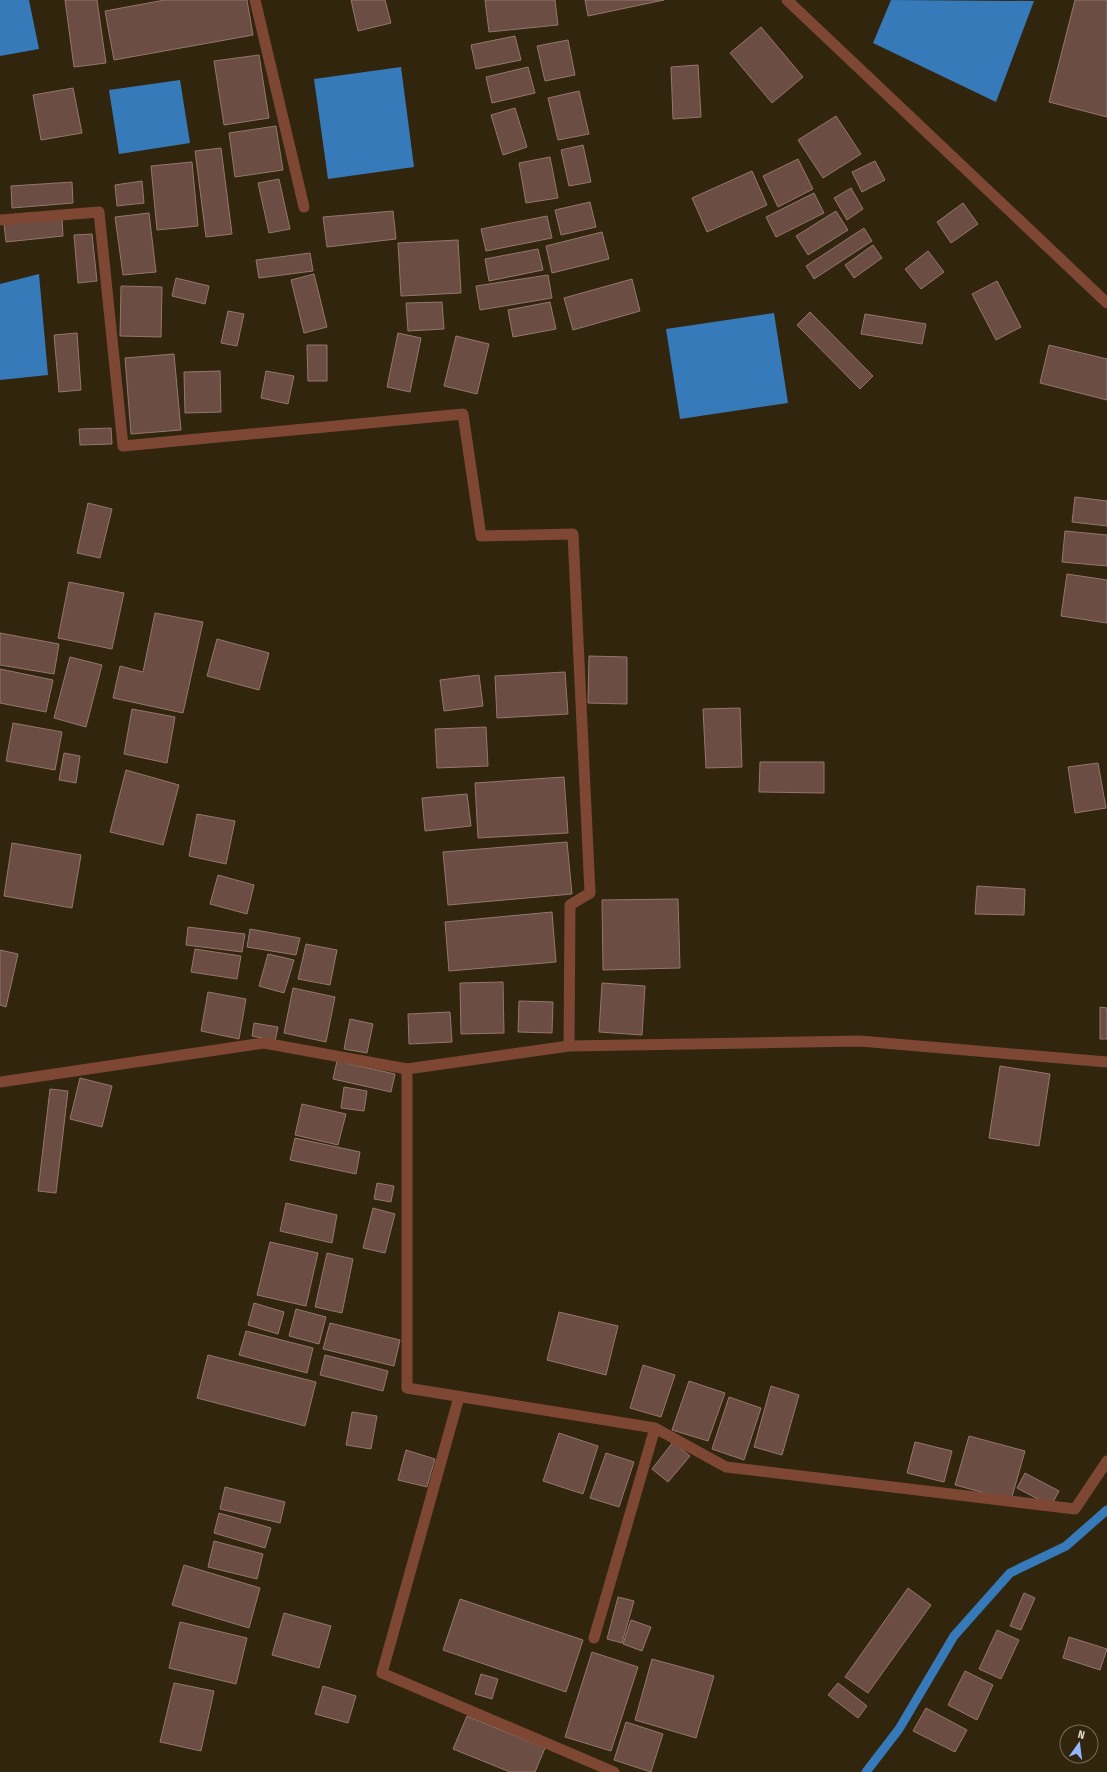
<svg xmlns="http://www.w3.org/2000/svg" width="1107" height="1772" font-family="'Fira Sans Condensed',sans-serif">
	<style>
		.water { fill: #377ab9 }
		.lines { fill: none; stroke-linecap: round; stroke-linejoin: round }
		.stream { stroke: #377ab9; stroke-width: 9 }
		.building { fill: #6b4d44; stroke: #95766c }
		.minor { stroke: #7d4734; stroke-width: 11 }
	</style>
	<rect width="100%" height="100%" fill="#31250d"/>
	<path class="water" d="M0,0H29L39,49L0,56Z
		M891,0L1034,1L996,102L873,43Z
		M401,67L414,167L328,179L314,79Z
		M180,80L190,143L119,154L109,90Z
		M39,274L48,375L0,380V284Z
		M774,313L788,403L680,419L666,329Z"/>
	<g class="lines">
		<path class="stream" d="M866,1772L899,1729L954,1636L1010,1573L1066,1546L1107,1510"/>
	</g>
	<path class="building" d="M65,0H97L106,63L74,67Z
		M165,0H247L253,35L114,60L105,11Z
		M351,0H385L391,23L358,31Z
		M485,0H555L558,25L489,32Z
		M585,0H664L588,16Z
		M1075,0H1107V117L1049,102Z
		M761,27L803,77L772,103L730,53Z
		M515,36L521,60L476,69L471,45Z
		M568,40L575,75L545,81L537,46Z
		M259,55L269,118L224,125L214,61Z
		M698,65L701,117L673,119L671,67Z
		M528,67L535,93L492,103L486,77Z
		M73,88L82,133L41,140L33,95Z
		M579,91L589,134L558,140L548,98Z
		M515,108L527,147L503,155L491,115Z
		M836,116L861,154L823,178L798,140Z
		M276,126L283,170L235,177L229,133Z
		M583,145L591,182L569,186L561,150Z
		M221,148L232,234L206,237L195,151Z
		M550,157L558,198L526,203L519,163Z
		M798,159L813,189L778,207L763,176Z
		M875,161L885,180L862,192L852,172Z
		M192,162L198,226L157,230L151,166Z
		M752,171L767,205L707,232L692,198Z
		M279,179L290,229L269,233L258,183Z
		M142,181L144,203L117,206L115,185Z
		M72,182L73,203L12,208L11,186Z
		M851,188L863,209L847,220L834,198Z
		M814,193L824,213L776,237L766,217Z
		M590,202L596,227L561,235L555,210Z
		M963,203L978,224L951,243L937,222Z
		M393,211L396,239L327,247L323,217Z
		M836,211L848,230L808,255L796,236Z
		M149,213L156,272L123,275L115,217Z
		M547,216L552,238L486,251L481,229Z
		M62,218L63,236L6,242L4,224Z
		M864,228L872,241L814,279L806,266Z
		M602,232L609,259L552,273L546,246Z
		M92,234L97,281L78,283L74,235Z
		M458,240L461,293L401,296L398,243Z
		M873,245L882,258L854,278L845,265Z
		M538,249L543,270L489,281L485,259Z
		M928,251L944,272L921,289L905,269Z
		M310,253L313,271L259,278L256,260Z
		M314,274L327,327L304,333L291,280Z
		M548,275L552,298L480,310L476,286Z
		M176,278L209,286L205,304L172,296Z
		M632,279L640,311L573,330L564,298Z
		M997,281L1021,327L996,340L972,294Z
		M121,286L162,287L161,337L120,336Z
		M442,302L444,329L408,331L406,303Z
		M550,302L556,329L513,337L508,310Z
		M228,311L244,314L237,346L221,343Z
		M810,312L873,376L860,389L797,325Z
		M865,314L926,324L922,344L861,334Z
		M77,333L81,390L59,392L54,335Z
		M398,333L421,338L410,392L387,387Z
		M456,336L489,344L477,394L444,386Z
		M307,345H327V381H308Z
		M1049,345L1107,359V400L1040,383Z
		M174,354L181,430L131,434L125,358Z
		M220,371L221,412L185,413L184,372Z
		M266,371L294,376L288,404L261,398Z
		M111,428L112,444L80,445L79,429Z
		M1075,497L1107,501V526L1072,522Z
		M88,503L112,509L100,558L77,553Z
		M1065,531L1107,535V566L1062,562Z
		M1067,574L1107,580V623L1061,616Z
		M69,582L124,593L112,649L58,638Z
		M155,613L203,622L183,713L113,698L120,666L143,672Z
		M0,633L59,644L54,674L0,665Z
		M217,639L269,653L259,690L207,676Z
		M589,656L627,657V704L588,703Z
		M70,657L102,665L86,727L54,718Z
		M0,669L53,680L46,712L0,703Z
		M565,672L568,714L497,718L495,676Z
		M479,675L483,706L444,711L440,680Z
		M740,708L742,767L706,768L703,709Z
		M132,709L175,717L167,763L124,754Z
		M13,723L62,732L55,770L6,761Z
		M486,727L488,766L437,768L435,729Z
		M64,753L80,756L76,783L59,780Z
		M760,762H824V793L759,792Z
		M1098,763L1106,808L1075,813L1068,767Z
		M126,770L179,785L163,845L110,832Z
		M564,777L568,833L478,838L475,783Z
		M467,794L471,826L425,831L422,798Z
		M197,814L235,821L226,864L189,856Z
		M567,842L572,894L448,905L443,852Z
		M12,843L81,855L72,908L4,896Z
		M218,875L254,885L247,914L210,904Z
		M977,886L1025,889L1024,915L975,914Z
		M678,899L680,968L603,970L602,900Z
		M552,912L556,962L449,971L445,922Z
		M188,927L245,934L242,952L186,945Z
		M250,929L300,938L296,955L247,947Z
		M306,944L337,950L330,985L298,979Z
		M195,949L241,956L237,979L191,972Z
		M0,950L18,954L6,1007L0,1005Z
		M268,954L294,960L284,993L259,986Z
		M503,982L504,1033L461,1034L460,983Z
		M602,983L645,986L642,1035L599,1032Z
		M293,988L335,997L326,1042L284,1033Z
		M208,992L246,999L239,1039L201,1031Z
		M519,1001L553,1002L552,1033L518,1032Z
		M1100,1007L1107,1008V1039H1100Z
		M450,1012L452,1042L409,1044L408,1014Z
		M350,1019L373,1024L367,1053L344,1049Z
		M254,1023L278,1027L275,1041L252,1036Z
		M337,1061L395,1074L391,1092L333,1079Z
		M1000,1066L1050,1074L1039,1146L989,1138Z
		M80,1078L112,1086L102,1127L70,1119Z
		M344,1087L367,1091L364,1111L341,1108Z
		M50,1089L68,1091L56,1193L38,1191Z
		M302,1104L346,1114L338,1145L295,1135Z
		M295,1138L360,1152L356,1174L290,1160Z
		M377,1183L394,1186L391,1202L374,1199Z
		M286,1203L337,1215L332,1243L280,1231Z
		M373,1208L395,1214L385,1253L363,1248Z
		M270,1242L318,1253L306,1306L257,1295Z
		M327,1253L353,1259L342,1313L315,1307Z
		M254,1303L284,1312L278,1334L248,1325Z
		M296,1309L326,1317L319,1344L289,1336Z
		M559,1312L618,1326L606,1375L547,1360Z
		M330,1323L400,1340L394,1366L323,1349Z
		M246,1331L313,1348L307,1373L239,1355Z
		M208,1355L316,1382L305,1426L197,1398Z
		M325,1355L388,1371L383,1391L320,1375Z
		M643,1365L675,1375L661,1417L630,1408Z
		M689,1381L725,1393L708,1441L672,1430Z
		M771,1386L799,1395L782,1455L754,1447Z
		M729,1397L761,1408L744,1460L712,1449Z
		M352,1412L377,1416L371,1449L346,1445Z
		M559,1433L598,1446L583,1494L543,1481Z
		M969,1436L1025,1451L1011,1500L955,1485Z
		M673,1442L690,1456L668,1482L652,1469Z
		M915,1442L952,1451L944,1482L907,1473Z
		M406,1450L435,1459L427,1487L398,1480Z
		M606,1453L634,1462L619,1507L590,1498Z
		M1025,1473L1059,1491L1051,1506L1017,1488Z
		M225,1487L285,1502L280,1523L220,1509Z
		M219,1513L271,1528L265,1548L214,1533Z
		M214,1541L263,1554L257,1579L208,1567Z
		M184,1565L260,1588L249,1628L172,1605Z
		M908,1588L931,1605L868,1693L845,1677Z
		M1024,1593L1035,1598L1021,1630L1010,1626Z
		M618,1597L634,1601L622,1643L607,1639Z
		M460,1599L583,1640L566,1692L443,1650Z
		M284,1613L331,1626L319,1668L272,1655Z
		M631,1620L651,1627L642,1651L623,1644Z
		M180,1622L247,1638L236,1684L169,1668Z
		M997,1630L1019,1640L1001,1679L979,1669Z
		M1069,1637L1107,1649L1100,1670L1063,1658Z
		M592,1652L638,1667L611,1751L565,1737Z
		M652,1659L714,1676L696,1738L635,1720Z
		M965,1671L993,1685L977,1720L948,1705Z
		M481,1674L498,1679L492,1699L475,1694Z
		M174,1683L214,1691L201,1751L160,1742Z
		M838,1683L867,1706L858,1718L828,1695Z
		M323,1686L356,1696L348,1723L315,1714Z
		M926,1708L967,1730L955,1752L913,1731Z
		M467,1716L545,1748L535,1772H510L453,1749Z
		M626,1722L663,1734L651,1772L614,1760Z"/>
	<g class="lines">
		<path class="minor" d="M255,0L304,207
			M787,0L1107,303
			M0,220L99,212L123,446L463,414L481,536L573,534L590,893L570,905L569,1046
			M407,1069V1388L655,1428L726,1467L1075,1509L1107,1461
			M0,1082L264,1043L407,1069L569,1046L860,1041L1107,1062
			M459,1397L382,1673L614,1772
			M594,1638L655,1428"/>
	</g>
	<g transform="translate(1079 1744) rotate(14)"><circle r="19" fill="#31250d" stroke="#766c58"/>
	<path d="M0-3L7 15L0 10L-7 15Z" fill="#94b7fd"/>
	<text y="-6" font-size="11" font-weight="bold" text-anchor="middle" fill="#ded7c8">N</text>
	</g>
</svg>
